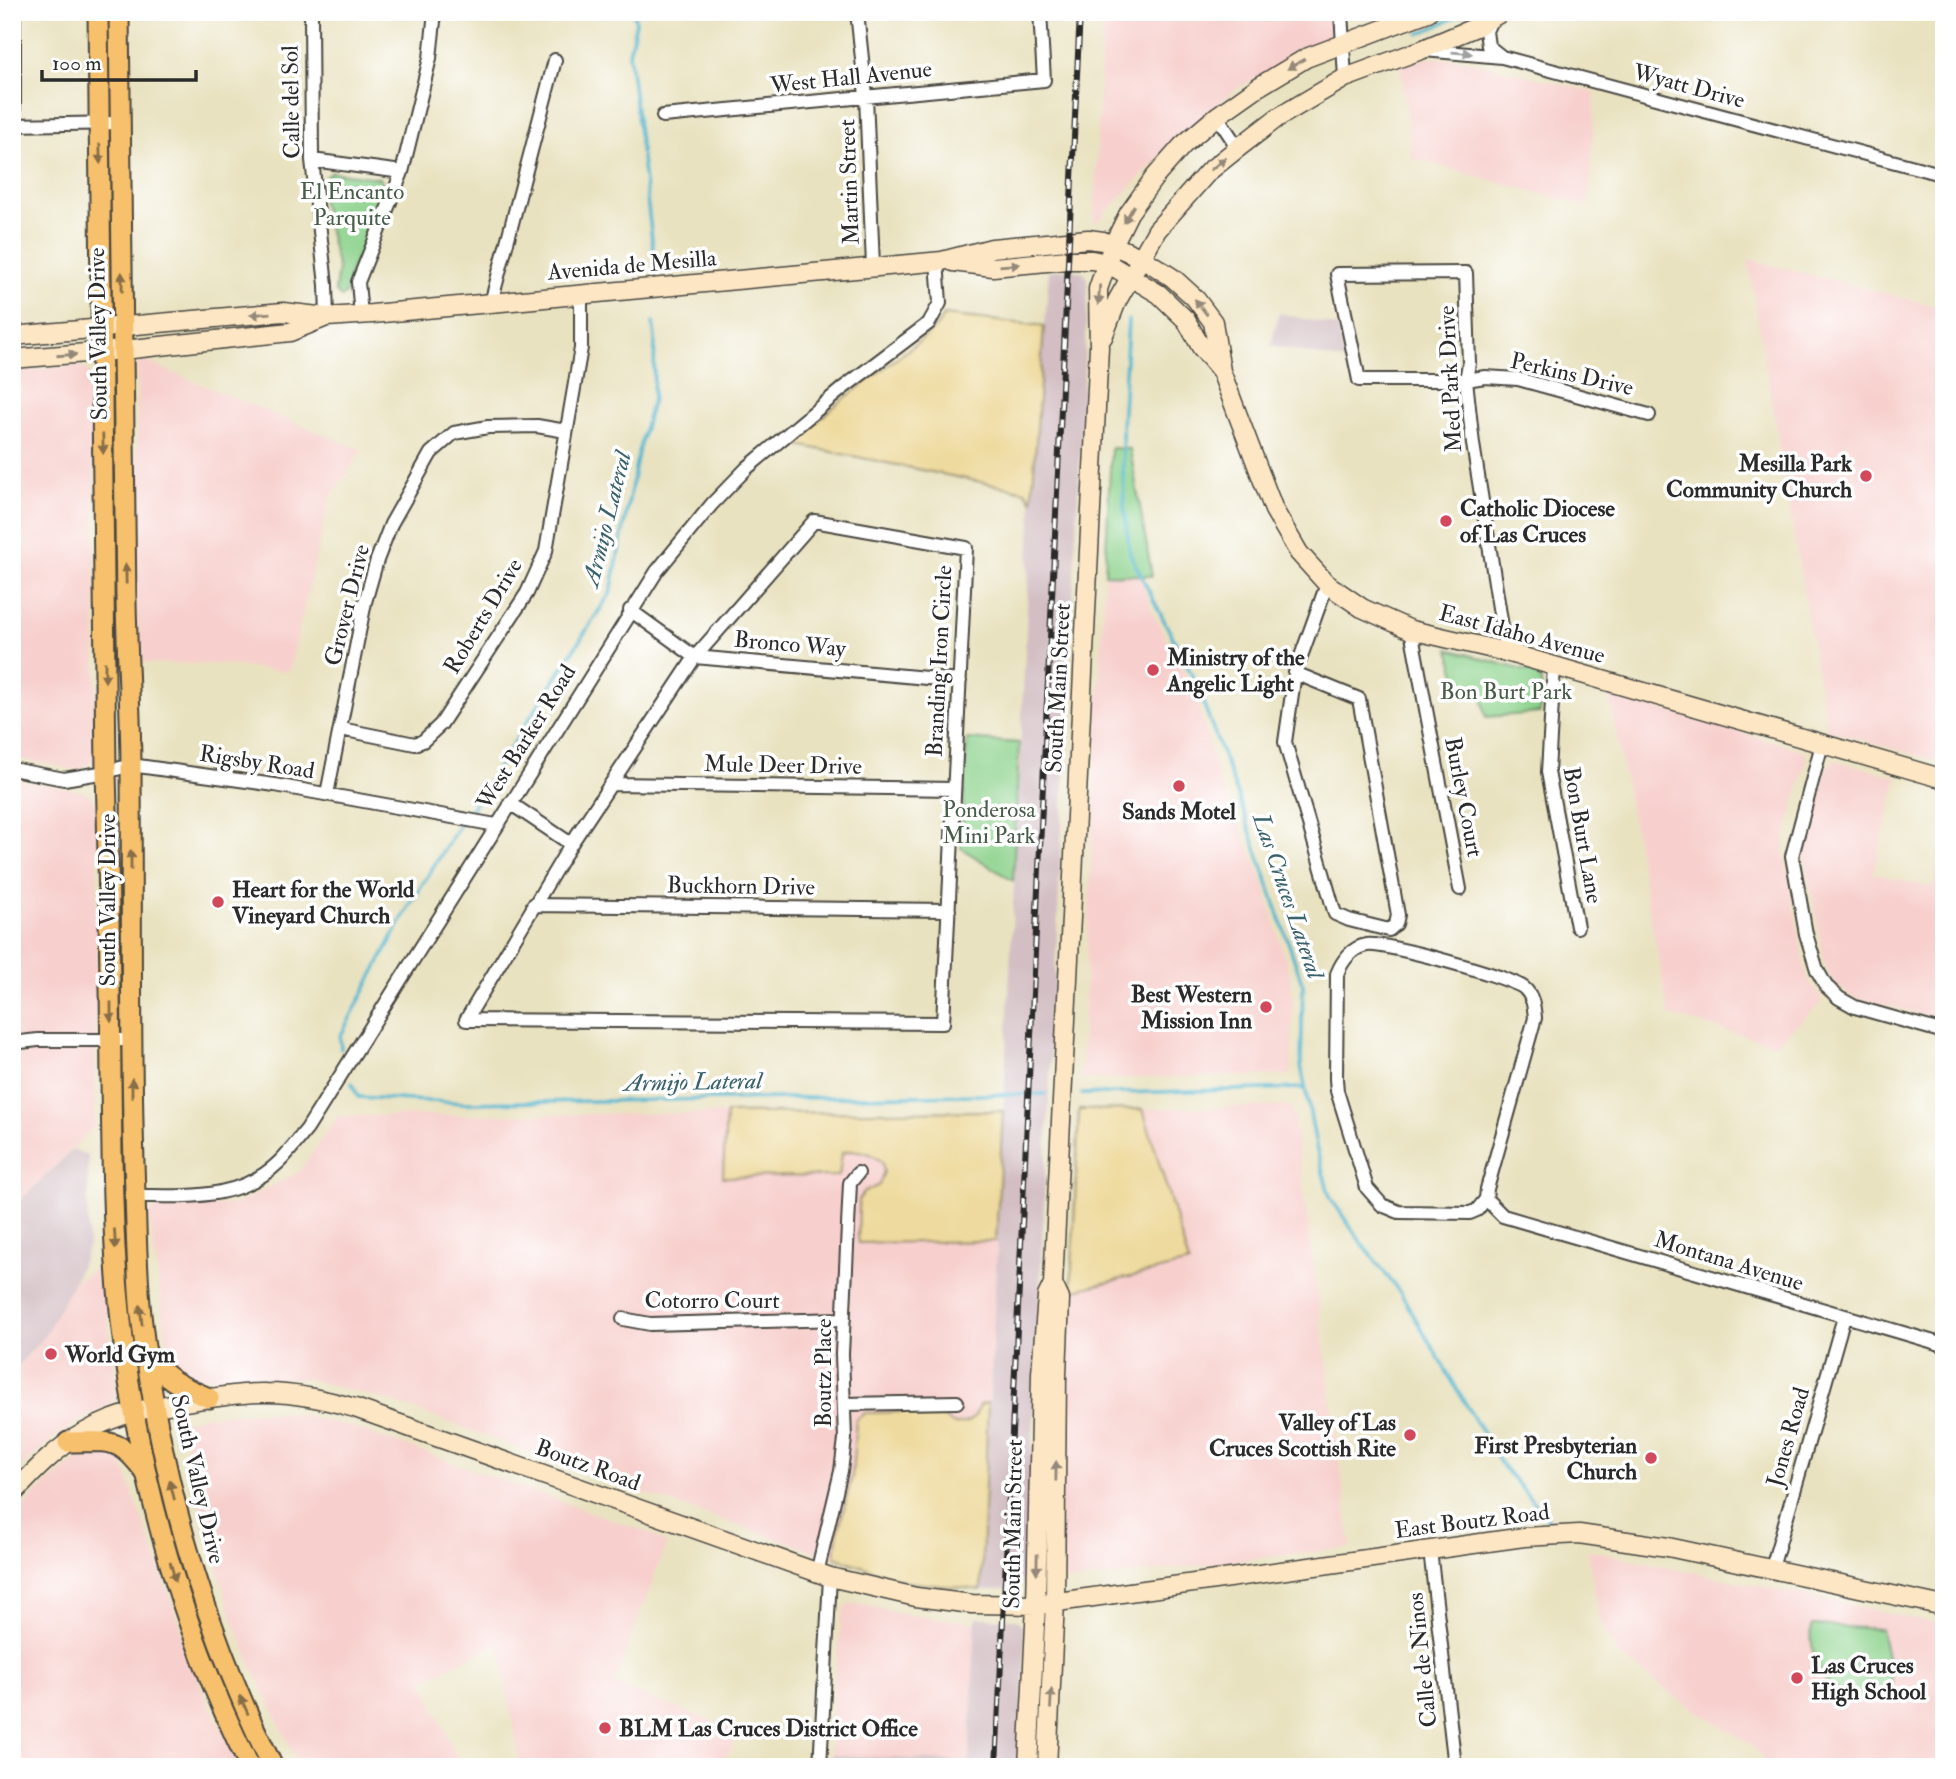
<svg xmlns="http://www.w3.org/2000/svg" width="1956" height="1779" font-family="'IM FELL Double Pica',serif">
	<style>
		.built { fill: #f7d0cd }
		.industrial { fill: #d2bec3 }
		.green { fill: #8bd18b; stroke: #5b7e5b; stroke-width: 2 }
		.sand { fill: #eeda9e; stroke: #8c8264; stroke-width: 2 }
		.lines { fill: none; stroke-linecap: round; stroke-linejoin: round }
		.stream { stroke: #50b5cf; stroke-width: 3.5 }
		.street-casing { stroke: #484641; stroke-width: 16 }
		.secondary-casing { stroke: #484641; stroke-width: 21 }
		.primary-casing { stroke: #484641; stroke-width: 23 }
		.street { stroke: #fff; stroke-width: 12 }
		.secondary { stroke: #fce6c4; stroke-width: 18 }
		.primary { stroke: #f7c06c; stroke-width: 19 }
		.rail-casing { stroke: #2b2b2b; stroke-width: 6 }
		.rail { stroke: #fff; stroke-width: 3.5; stroke-dasharray: 10; stroke-linecap: butt }
		.oneway { fill: #a0a0a0 }
		.oneway2 { fill: #948878 }
		.oneway3 { fill: #876e48 }
		.poi-dot { fill: #d1495b; stroke: #fff; stroke-width: 2.5 }
		.labels { text-anchor: middle; dominant-baseline: central; stroke-width: 7; stroke-linejoin: round; paint-order: stroke }
		.street-label { font-size: 23px; fill: #2b2b2b; stroke: #fff }
		.park-label { font-size: 23px; fill: #485d48; stroke: #fff }
		.poi-label { font-size: 23px; font-weight: bold; fill: #2b2b2b; stroke: #fff; text-anchor: start }
		.water-label { font-size: 24px; font-style: italic; fill: #3a626d; stroke: #fff }
	</style>
	<rect width="100%" height="100%" fill="#fff"/>
	<filter id="ink" filterUnits="userSpaceOnUse"><feTurbulence type="fractalNoise" baseFrequency=".0143" numOctaves="2"/><feDisplacementMap in="SourceGraphic" scale="14" xChannelSelector="R" yChannelSelector="G"/><feConvolveMatrix kernelMatrix="1 2 1 2 8 2 1 2 1" color-interpolation-filters="sRGB"/></filter>
	<filter id="wash" filterUnits="userSpaceOnUse"><feTurbulence type="fractalNoise" baseFrequency=".00686" numOctaves="4" result="noise"/><feDisplacementMap in="SourceGraphic" scale="28" xChannelSelector="R" yChannelSelector="G"/><feGaussianBlur stdDeviation="1.57" result="paint"/><feColorMatrix in="noise" values="0 0 0 0 0 0 0 0 0 0 0 0 0 0 0 0 0 1.4 0 .05"/><feComposite in="paint" operator="in"/></filter>
	<g filter="url(#wash)">
		<rect width="100%" height="100%" fill="#e9e2c0"/>
		<path class="built" d="M1103,12H1329L1331,43L1286,62L1233,91L1175,141L1094,225Z
			M1426,58L1461,59L1595,92L1589,207L1412,158L1401,64Z
			M1748,259L1944,308V763L1827,730Z
			M142,360L362,450L329,500L289,672L222,664L137,663V368Z
			M79,365L87,370L93,381L97,756L88,765L76,770L12,757V372Z
			M1105,574L1139,575L1154,615L1195,692L1217,775L1262,878L1290,976L1293,1000L1291,1075L1081,1079Z
			M1609,694L1799,749L1805,753L1807,759L1784,841V851L1804,965L1808,979L1821,998L1820,1004L1775,1044L1669,1015Z
			M1834,760L1898,777L1873,873L1933,888L1944,836V1020L1850,996L1832,980L1826,970L1804,853L1826,768Z
			M12,779L82,791L91,796L98,808L95,1126L12,1209Z
			M1292,1106L1351,1547L1057,1583L1079,1110Z
			M1003,1111L981,1590L908,1582L873,1571L625,1487L394,1402L308,1379L172,1376L148,1210L237,1204L299,1172L338,1116Z
			M105,1264L109,1330L117,1391L115,1399L112,1403L76,1423L50,1441L12,1475V1372L44,1337L74,1281Z
			M264,1412L292,1413L353,1427L652,1534L666,1544L614,1685L739,1731L722,1767H521L499,1643L423,1680L461,1767H300L253,1668L233,1619L197,1501L181,1421L212,1415Z
			M91,1449L118,1451L204,1694L241,1767H12V1519L40,1489Z
			M1588,1550L1944,1625V1767H1770L1751,1744L1683,1702L1617,1654L1599,1618Z
			M858,1603L901,1614L976,1623L969,1762L831,1755L834,1685L841,1617L844,1608L851,1604Z"/>
		<path class="industrial" d="M1071,269L1084,273L1088,279V286L1026,1575L1021,1585L1014,1589L981,1590L1032,500L1049,270Z
			M1279,313L1339,327L1344,361L1271,345Z
			M73,1149L88,1156V1247L74,1281L44,1337L12,1372V1209Z
			M976,1618L1016,1619L1025,1629L1019,1767H830L831,1755L969,1762Z"/>
		<path class="green" d="M331,172L380,178L385,188L378,216L350,272L347,292L341,297L335,291L338,269L322,202L321,181Z
			M1111,448L1130,449L1152,576L1105,574Z
			M1449,649L1537,674L1542,682L1540,713L1486,717L1481,694L1461,693Z
			M967,739L1019,743L1013,881L961,848Z
			M1812,1625L1881,1629L1895,1695C1842,1712 1807,1679 1812,1625Z"/>
		<path class="sand" d="M944,315L1044,326L1032,500L1025,491L793,444L837,404L926,336L937,326Z
			M1143,1109L1189,1263L1071,1291L1079,1110Z
			M1003,1111L996,1241L858,1243L859,1200L863,1193L879,1185L884,1171L882,1162C871,1152 856,1148 842,1153L839,1176L723,1177L726,1113Z
			M988,1403L981,1590L908,1582L835,1557L837,1536L852,1476L856,1420L865,1413L935,1411L954,1425C968,1423 976,1420 979,1405Z"/>
		<g class="lines">
			<path class="stream" d="M633,12L636,22L629,53L655,264
				M1419,34L1467,12
				M1128,320L1122,430L1124,505L1130,554L1195,681L1237,793L1303,985L1301,1065L1317,1151L1330,1197L1360,1241L1401,1294L1501,1464L1548,1519
				M470,811L611,592L638,453L653,398L655,339L653,322
				M341,1049L340,1037L408,908L461,822
				M352,1083L358,1097L465,1103L1045,1094
				M1082,1094L1303,1088"/>
		</g>
	</g>
	<g filter="url(#ink)">
		<g class="lines">
			<defs>
				<path id="street" d="M14,12V125
					M311,12L312,160L326,285L327,317
					M857,12L866,96L873,266
					M1341,12L1345,78
					M1492,18L1486,31L1488,46L1502,57
					M1424,50L1502,57L1944,175
					M663,116L1044,80L1040,12
					M1217,116L1238,148
					M12,125L120,123
					M312,160L402,172
					M491,303L555,60
					M361,315L358,282L402,172L430,58L435,12
					M814,521L966,548L943,1023L466,1020L571,844L695,657Z
					M630,610L695,657L960,681
					M1411,630L1460,889
					M1506,652L1473,444L1466,380L1469,363L1466,273L1337,274L1359,380H1466L1485,377L1518,379L1649,415
					M1554,667L1548,772L1577,927
					M1295,673L1359,699L1398,915L1396,924L1389,930L1349,920L1335,914L1285,742L1295,673L1327,584
					M341,729L415,744L423,741L441,724L527,593L546,551L581,348V293
					M1822,744L1792,856L1806,934L1817,970L1826,986L1839,998L1855,1007L1944,1032
					M12,769L64,779L106,772L131,765L275,785L496,825
					M611,784L954,789
					M327,794L365,602L377,560L391,524L431,453L454,433L488,427L537,426L566,431
					M510,803L571,844
					M533,905L949,910
					M12,1043L38,1040H132
					M135,1196C187,1196 239,1201 279,1162C289,1152 298,1140 307,1129L657,571L712,504L747,468L843,388L929,323L940,303L937,261
					M1486,1199L1477,1210L1470,1213L1399,1212L1382,1205L1367,1188L1337,1091L1336,1079L1337,974C1342,961 1352,947 1367,945C1384,942 1511,977 1524,988C1533,996 1534,1007 1535,1018L1487,1189L1486,1199L1503,1216L1944,1345
					M623,1319L650,1324L844,1319
					M844,1404L957,1402
					M1430,1550L1455,1767
					M1772,1568L1844,1317
					M817,1573L841,1471L845,1439L842,1354L850,1183L858,1173
					M820,1767L830,1577"/>
				<path id="secondary" d="M953,262L993,267L1068,260H1092L1107,263L1159,294L1186,320L1201,347L1221,371
					M12,336L283,312L327,317L372,314L942,261L992,248L1088,239L1103,241L1142,258L1173,278L1195,298L1213,322L1221,371L1274,510L1299,553L1327,584L1362,608L1411,630L1506,652L1944,779
					M1103,337L1117,301L1157,230L1208,172L1238,148L1277,118L1345,78L1421,50L1476,27L1502,12
					M12,359L123,350L290,332L324,318
					M12,1495C34,1471 57,1447 85,1432C120,1412 157,1406 197,1400C219,1397 243,1392 266,1393C297,1393 326,1400 355,1408L830,1577L916,1597L972,1604L1036,1605L1524,1537L1579,1534L1668,1547L1944,1606
					M1028,1767L1036,1605L1041,1373L1047,1296L1053,1284L1099,347L1098,289L1113,245L1129,213L1154,178L1183,145L1217,116L1258,87L1306,58L1428,12
					M1047,1767L1055,1602L1057,1374L1060,1299L1053,1284"/>
				<path id="primary" d="M98,12L106,772C109,875 110,977 111,1079C112,1149 112,1220 118,1290C132,1454 176,1619 250,1767
					M119,12C121,209 123,405 126,601C127,658 131,714 131,771C132,902 130,1033 134,1163C136,1214 136,1265 141,1315C159,1472 202,1625 273,1767
					M149,1355C164,1380 183,1387 209,1398
					M68,1442C110,1442 118,1436 145,1472"/>
			</defs>
			<use href="#street" class="street-casing"/>
			<use href="#secondary" class="secondary-casing"/>
			<use href="#primary" class="primary-casing"/>
			<use href="#street" class="street"/>
			<use href="#secondary" class="secondary"/>
			<use href="#primary" class="primary"/>
			<defs>
				<path id="rail" d="M996,1767L1080,12"/>
			</defs>
			<use href="#rail" class="rail-casing"/>
			<use href="#rail" class="rail"/>
		</g>
		<defs><path id="oneway-solid" d="M-6-.8H1V-3.2L6.5 0L1 3.2V.8H-6Z" transform="scale(1.75)"/></defs>
		<use class="oneway" href="#oneway-solid" transform="translate(1462 53) rotate(5)"/>
		<g class="oneway2">
			<use href="#oneway-solid" transform="translate(1296 64) rotate(149)"/>
			<use href="#oneway-solid" transform="translate(1218 164) rotate(-39)"/>
			<use href="#oneway-solid" transform="translate(1129 214) rotate(120)"/>
			<use href="#oneway-solid" transform="translate(1010 265) rotate(-5)"/>
			<use href="#oneway-solid" transform="translate(1099 295) rotate(94)"/>
			<use href="#oneway-solid" transform="translate(1201 307) rotate(-128)"/>
			<use href="#oneway-solid" transform="translate(260 314) rotate(175)"/>
			<use href="#oneway-solid" transform="translate(67 355) rotate(-4)"/>
			<use href="#oneway-solid" transform="translate(1056 1471) rotate(-89)"/>
			<use href="#oneway-solid" transform="translate(1037 1564) rotate(91)"/>
			<use href="#oneway-solid" transform="translate(1051 1699) rotate(-87)"/>
		</g>
		<g class="oneway3">
			<use href="#oneway-solid" transform="translate(100 154) rotate(89)"/>
			<use href="#oneway-solid" transform="translate(122 282) rotate(-91)"/>
			<use href="#oneway-solid" transform="translate(103 444) rotate(89)"/>
			<use href="#oneway-solid" transform="translate(126 574) rotate(-91)"/>
			<use href="#oneway-solid" transform="translate(105 672) rotate(90)"/>
			<use href="#oneway-solid" transform="translate(131 860) rotate(-90)"/>
			<use href="#oneway-solid" transform="translate(111 1012) rotate(90)"/>
			<use href="#oneway-solid" transform="translate(132 1088) rotate(-90)"/>
			<use href="#oneway-solid" transform="translate(115 1239) rotate(87)"/>
			<use href="#oneway-solid" transform="translate(141 1315) rotate(-96)"/>
			<use href="#oneway-solid" transform="translate(172 1490) rotate(-104)"/>
			<use href="#oneway-solid" transform="translate(173 1572) rotate(74)"/>
			<use href="#oneway-solid" transform="translate(244 1705) rotate(-114)"/>
		</g>
	</g>
	<g class="poi-dot">
		<circle cx="1866" cy="476" r="7"/>
		<circle cx="1446" cy="521" r="7"/>
		<circle cx="1153" cy="670" r="7"/>
		<circle cx="1179" cy="786" r="7"/>
		<circle cx="218" cy="902" r="7"/>
		<circle cx="1266" cy="1007" r="7"/>
		<circle cx="51" cy="1354" r="7"/>
		<circle cx="1410" cy="1435" r="7"/>
		<circle cx="1651" cy="1458" r="7"/>
		<circle cx="1797" cy="1678" r="7"/>
		<circle cx="605" cy="1728" r="7"/>
	</g>
	<g class="labels">
		<g class="street-label">
			<text transform="translate(851 77) rotate(-6)">West Hall Avenue</text>
			<text transform="translate(1689 86) rotate(15)">Wyatt Drive</text>
			<text transform="translate(291 102) rotate(-91)">Calle del Sol</text>
			<text transform="translate(849 182) rotate(-92)">Martin Street</text>
			<text transform="translate(632 265) rotate(-5)">Avenida de Mesilla</text>
			<text transform="translate(98 334) rotate(-91)">South Valley Drive</text>
			<text transform="translate(1572 374) rotate(13)">Perkins Drive</text>
			<text transform="translate(1450 379) rotate(-93)">Med Park Drive</text>
			<text transform="translate(347 605) rotate(-76)">Grover Drive</text>
			<text transform="translate(483 616) rotate(-59)">Roberts Drive</text>
			<text transform="translate(1522 634) rotate(15)">East Idaho Avenue</text>
			<text transform="translate(790 644) rotate(5)">Bronco Way</text>
			<text transform="translate(939 661) rotate(-87)">Branding Iron Circle</text>
			<text transform="translate(1058 688) rotate(-87)">South Main Street</text>
			<text transform="translate(526 737) rotate(-58)">West Barker Road</text>
			<text transform="translate(257 762) rotate(9)">Rigsby Road</text>
			<text transform="translate(783 765) rotate(1)">Mule Deer Drive</text>
			<text transform="translate(1464 797) rotate(79)">Burley Court</text>
			<text transform="translate(1583 835) rotate(80)">Bon Burt Lane</text>
			<text transform="translate(741 886) rotate(1)">Buckhorn Drive</text>
			<text transform="translate(107 900) rotate(-90)">South Valley Drive</text>
			<text transform="translate(1729 1261) rotate(17)">Montana Avenue</text>
			<text x="712" y="1300">Cotorro Court</text>
			<text transform="translate(823 1373) rotate(-90)">Boutz Place</text>
			<text transform="translate(1788 1437) rotate(-74)">Jones Road</text>
			<text transform="translate(588 1465) rotate(20)">Boutz Road</text>
			<text transform="translate(198 1479) rotate(77)">South Valley Drive</text>
			<text transform="translate(1472 1521) rotate(-7)">East Boutz Road</text>
			<text transform="translate(1013 1524) rotate(-89)">South Main Street</text>
			<text transform="translate(1422 1660) rotate(-96)">Calle de Ninos</text>
		</g>
		<g class="park-label">
			<text x="352" y="191">El Encanto<tspan x="352" dy="26">Parquite</tspan></text>
			<text x="1506" y="691">Bon Burt Park</text>
			<text x="989" y="809">Ponderosa<tspan x="989" dy="26">Mini Park</tspan></text>
		</g>
		<g class="poi-label">
			<text x="1852" y="463" text-anchor="end">Mesilla Park<tspan x="1852" dy="26">Community Church</tspan></text>
			<text x="1460" y="508">Catholic Diocese<tspan x="1460" dy="26">of Las Cruces</tspan></text>
			<text x="1167" y="657">Ministry of the<tspan x="1167" dy="26">Angelic Light</tspan></text>
			<text x="1179" y="811" text-anchor="middle">Sands Motel</text>
			<text x="232" y="889">Heart for the World<tspan x="232" dy="26">Vineyard Church</tspan></text>
			<text x="1252" y="994" text-anchor="end">Best Western<tspan x="1252" dy="26">Mission Inn</tspan></text>
			<text x="65" y="1354">World Gym</text>
			<text x="1396" y="1422" text-anchor="end">Valley of Las<tspan x="1396" dy="26">Cruces Scottish Rite</tspan></text>
			<text x="1637" y="1445" text-anchor="end">First Presbyterian<tspan x="1637" dy="26">Church</tspan></text>
			<text x="1811" y="1665">Las Cruces<tspan x="1811" dy="26">High School</tspan></text>
			<text x="619" y="1728">BLM Las Cruces District Office</text>
		</g>
		<g class="water-label">
			<text transform="translate(607 519) rotate(-76)">Armijo Lateral</text>
			<text transform="translate(1288 896) rotate(71)">Las Cruces Lateral</text>
			<text transform="translate(693 1082) rotate(-1)">Armijo Lateral</text>
		</g>
	</g>
	<rect width="1956" height="1779" fill="none" stroke="#fff" stroke-width="42"/>
	<path d="M42 70v10h154v-10" fill="none" stroke="#2b2b2b" stroke-width="3.5"/>
	<text x="52" y="70" font-size="21" fill="#2b2b2b" stroke="#ffffff" stroke-width="5" paint-order="stroke">100 m</text>
</svg>
